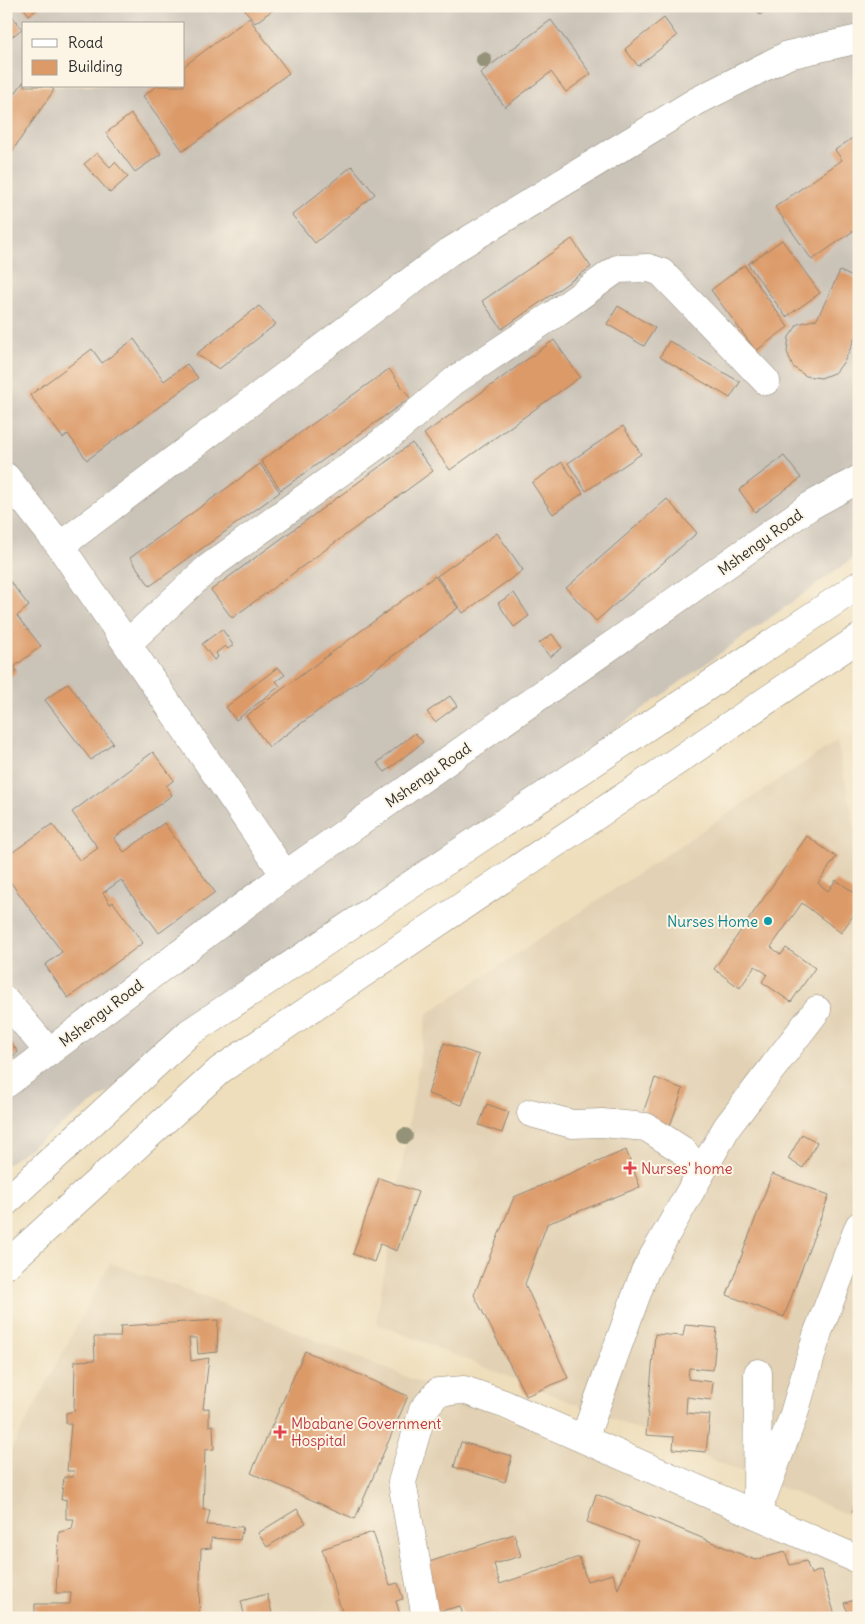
<svg xmlns="http://www.w3.org/2000/svg" width="865" height="1624" font-family="Delius,sans-serif">
	<style>
		.built { fill: #e2d1b4 }
		.industrial { fill: #cac3b8; fill-rule: evenodd }
		.building { fill: #dc9a68 }
		.lines { fill: none; stroke-linecap: round; stroke-linejoin: round }
		.minor-casing { stroke: #8c8474; stroke-width: 29 }
		.major-casing { stroke: #8c8474; stroke-width: 29 }
		.minor { stroke: #fff; stroke-width: 28 }
		.major { stroke: #fff; stroke-width: 28 }
		.tree { fill: #949379 }
		.culture-dot { fill: #0f9aa8; stroke: #fcf5e5; stroke-width: 2 }
		.health-dot { fill: #e0444e; stroke: #fcf5e5; stroke-width: 2 }
		.labels { text-anchor: middle; dominant-baseline: central; stroke-width: 4; stroke-linejoin: round; paint-order: stroke }
		.street-label { font-size: 15px; fill: #2b2b2b; stroke: #fcf5e5 }
		.culture-label { font-size: 15px; fill: #0d838f; stroke: #fcf5e5; text-anchor: end }
		.health-label { font-size: 15px; fill: #be3a42; stroke: #fcf5e5; text-anchor: start }
	</style>
	<rect width="100%" height="100%" fill="#fcf5e5"/>
	<filter id="ink" filterUnits="userSpaceOnUse"><feTurbulence type="fractalNoise" baseFrequency=".02" numOctaves="2"/><feDisplacementMap in="SourceGraphic" scale="10" xChannelSelector="R" yChannelSelector="G"/><feConvolveMatrix kernelMatrix="1 2 1 2 8 2 1 2 1" color-interpolation-filters="sRGB"/></filter>
	<filter id="wash" filterUnits="userSpaceOnUse"><feTurbulence type="fractalNoise" baseFrequency=".0096" numOctaves="4" result="noise"/><feDisplacementMap in="SourceGraphic" scale="20" xChannelSelector="R" yChannelSelector="G"/><feGaussianBlur stdDeviation="1.12" result="paint"/><feColorMatrix in="noise" values="0 0 0 0 0 0 0 0 0 0 0 0 0 0 0 0 0 1.4 0 .05"/><feComposite in="paint" operator="in"/></filter>
	<g filter="url(#wash)">
		<rect width="100%" height="100%" fill="#eedebc"/>
		<path class="built" d="M837,741L859,848V1519L376,1323L427,1014Z
			M110,1263L244,1311L476,1405L859,1568V1618H13L6,1605V1460Z"/>
		<path class="industrial" d="M6,6H859V554L6,1165ZM24,24H184V86H24Z"/>
		<g id="blocks">
			<path class="building" d="M22,6H42L29,15Z
				M251,6H278L255,23L245,10Z
				M754,6H771L760,15Z
				M6,8L22,29L6,41Z
				M249,18L289,73L183,151L143,96L157,86H184V66Z
				M664,18L677,36L638,66L625,49Z
				M551,20L591,74L566,92L551,72L505,107L480,73Z
				M24,81V86H49L54,90L6,160V106Z
				M131,114L161,154L135,172L106,133Z
				M857,135L859,227L812,260L775,207L842,160L835,150Z
				M97,153L110,167L115,162L128,177L110,193L84,164Z
				M352,166L375,194L315,243L292,215Z
				M572,239L591,267L502,329L482,301Z
				M782,240L820,293L786,317L748,264Z
				M744,265L788,327L756,351L711,290Z
				M840,271L859,280V329L845,360L836,372L821,378L806,376L793,367L787,352L789,337L798,324L817,319Z
				M259,306L276,324L219,369L196,354Z
				M618,306L655,328L644,346L607,324Z
				M134,339L164,381L187,364L198,378L87,460L68,434L63,438L30,395L92,349L102,363Z
				M554,340L580,377L450,470L424,434Z
				M669,341L740,382L730,398L660,357Z
				M389,369L410,398L281,490L261,461Z
				M623,426L641,454L586,491L568,463Z
				M412,443L433,471L232,618L211,590Z
				M784,456L801,478L755,512L739,490Z
				M562,462L583,493L553,514L532,483Z
				M260,464L280,492L150,586L130,558Z
				M667,499L697,533L596,621L566,588Z
				M497,533L523,570L463,613L437,576Z
				M6,576L29,606L17,616L41,646L14,667L17,671L8,679Z
				M435,576L458,608L269,747L246,716Z
				M514,593L529,616L514,627L498,603Z
				M222,629L233,645L228,649L225,646L216,653L218,657L214,660L202,644Z
				M552,634L562,648L550,657L539,643Z
				M278,667L285,675L276,681L280,686L236,720L226,707Z
				M68,683L113,743L91,760L45,700Z
				M450,696L457,706L435,722L427,712Z
				M415,733L423,742L385,772L377,763Z
				M153,752L174,780L166,786L172,795L114,838L124,852L164,823L215,892L159,933L121,880L103,893L110,904L113,902L143,943L68,998L45,965L62,952L6,876V857L52,824L80,861L98,848L72,812Z
				M807,836L836,857L818,883L828,891L836,880L859,896V907L841,933L802,903L771,947L781,955L786,948L815,968L791,1002L762,982L767,974L755,966L740,988L714,969Z
				M6,1036L18,1052L6,1061Z
				M444,1043L479,1055L462,1105L428,1094Z
				M655,1078L683,1089L669,1129L641,1119Z
				M487,1104L509,1112L502,1133L479,1125Z
				M802,1134L817,1142L803,1168L788,1159Z
				M626,1150L640,1187L547,1224L525,1284L568,1378L526,1396L474,1295L514,1197Z
				M772,1174L829,1195L784,1317L727,1295Z
				M379,1178L418,1192L397,1251L380,1244L374,1262L353,1254Z
				M218,1320L217,1352L198,1354L197,1338H189L191,1361L209,1358L203,1409L209,1408V1426L213,1425L214,1449L205,1450L203,1510H210L207,1525L243,1527L240,1540L211,1538V1548L201,1549L199,1618H35V1604H70L71,1593H56L59,1532L72,1529L74,1519H66V1499L61,1500L64,1477H73L74,1471H67L71,1424H66V1413L74,1411L75,1361L95,1360L94,1337H120L121,1326Z
				M685,1325L717,1328L713,1370L689,1368L688,1379L713,1382L711,1400L687,1397L686,1413L710,1415L706,1452L673,1449L674,1437L646,1435L655,1334L683,1336Z
				M305,1351L408,1396L355,1519L251,1473Z
				M461,1442L512,1456L505,1482L454,1467Z
				M858,1492H859V1514L852,1512Z
				M596,1494L755,1560L785,1552L790,1565L806,1561L811,1574L821,1570L836,1618H464L460,1606L437,1612L423,1564L514,1534L521,1556L494,1564L500,1584L579,1557L587,1581L613,1574L618,1589L638,1541L587,1522Z
				M297,1509L306,1523L267,1547L258,1533Z
				M373,1532L390,1585L398,1583L403,1599L396,1601L401,1618H344L322,1549Z
				M267,1594L273,1617L245,1618L241,1601Z
				M859,1599V1618H850L844,1603Z"/>
		</g>
	</g>
	<g filter="url(#ink)">
		<use href="#blocks" fill-opacity="0" stroke="#8c8474" stroke-width="1"/>
		<g class="lines">
			<defs>
				<path id="minor" d="M6,477L60,546L285,875
					M60,546L449,252L697,101L788,55L859,39
					M127,644L208,568L382,442L454,381L553,315L617,269L649,268L661,272L766,381
					M6,1001L49,1052
					M6,1084L285,875L810,506L859,479
					M531,1113L572,1124L602,1123L646,1127L682,1150L701,1172
					M584,1439L645,1271L727,1127L817,1010
					M757,1498L758,1373
					M756,1515L793,1417L818,1332L859,1226
					M426,1618L402,1482L423,1410L438,1392L464,1390L504,1404L859,1560"/>
				<path id="major" d="M6,1202L189,1033L859,585
					M6,1265L220,1070L859,638"/>
			</defs>
			<use href="#minor" class="minor-casing"/>
			<use href="#major" class="major-casing"/>
			<use href="#minor" class="minor"/>
			<use href="#major" class="major"/>
		</g>
		<g class="tree">
			<circle cx="484" cy="60" r="8"/>
			<circle cx="405" cy="1136" r="8"/>
		</g>
	</g>
	<circle class="culture-dot" cx="768" cy="921" r="5"/>
	<g class="health-dot">
		<path d="M627.5 1160.5h5v5h5v5h-5v5h-5v-5h-5v-5h5z"/>
		<path d="M277.5 1424.5h5v5h5v5h-5v5h-5v-5h-5v-5h5z"/>
	</g>
	<g class="labels">
		<g class="street-label">
			<text transform="translate(760 542) rotate(-36)">Mshengu Road</text>
			<text transform="translate(428 775) rotate(-35)">Mshengu Road</text>
			<text transform="translate(101 1013) rotate(-37)">Mshengu Road</text>
		</g>
		<g class="culture-label">
			<text x="758" y="921">Nurses Home</text>
		</g>
		<g class="health-label">
			<text x="641" y="1168">Nurses' home</text>
			<text x="291" y="1423">Mbabane Government<tspan x="291" dy="17">Hospital</tspan></text>
		</g>
	</g>
	<rect width="865" height="1624" fill="none" stroke="#fcf5e5" stroke-width="25"/>
	<rect x="22" y="22" width="162" height="65" fill="#fcf5e5" stroke="#a8a49b"/>
	<rect x="32" y="39" width="25" height="8" fill="#ffffff" stroke="#a8a49b"/>
	<text x="68" y="48" font-size="15" fill="#2b2b2b">Road</text>
	<rect x="32" y="60" width="25" height="15" fill="#dc9a68" stroke="#a8a49b"/>
	<text x="68" y="72" font-size="15" fill="#2b2b2b">Building</text>
</svg>
